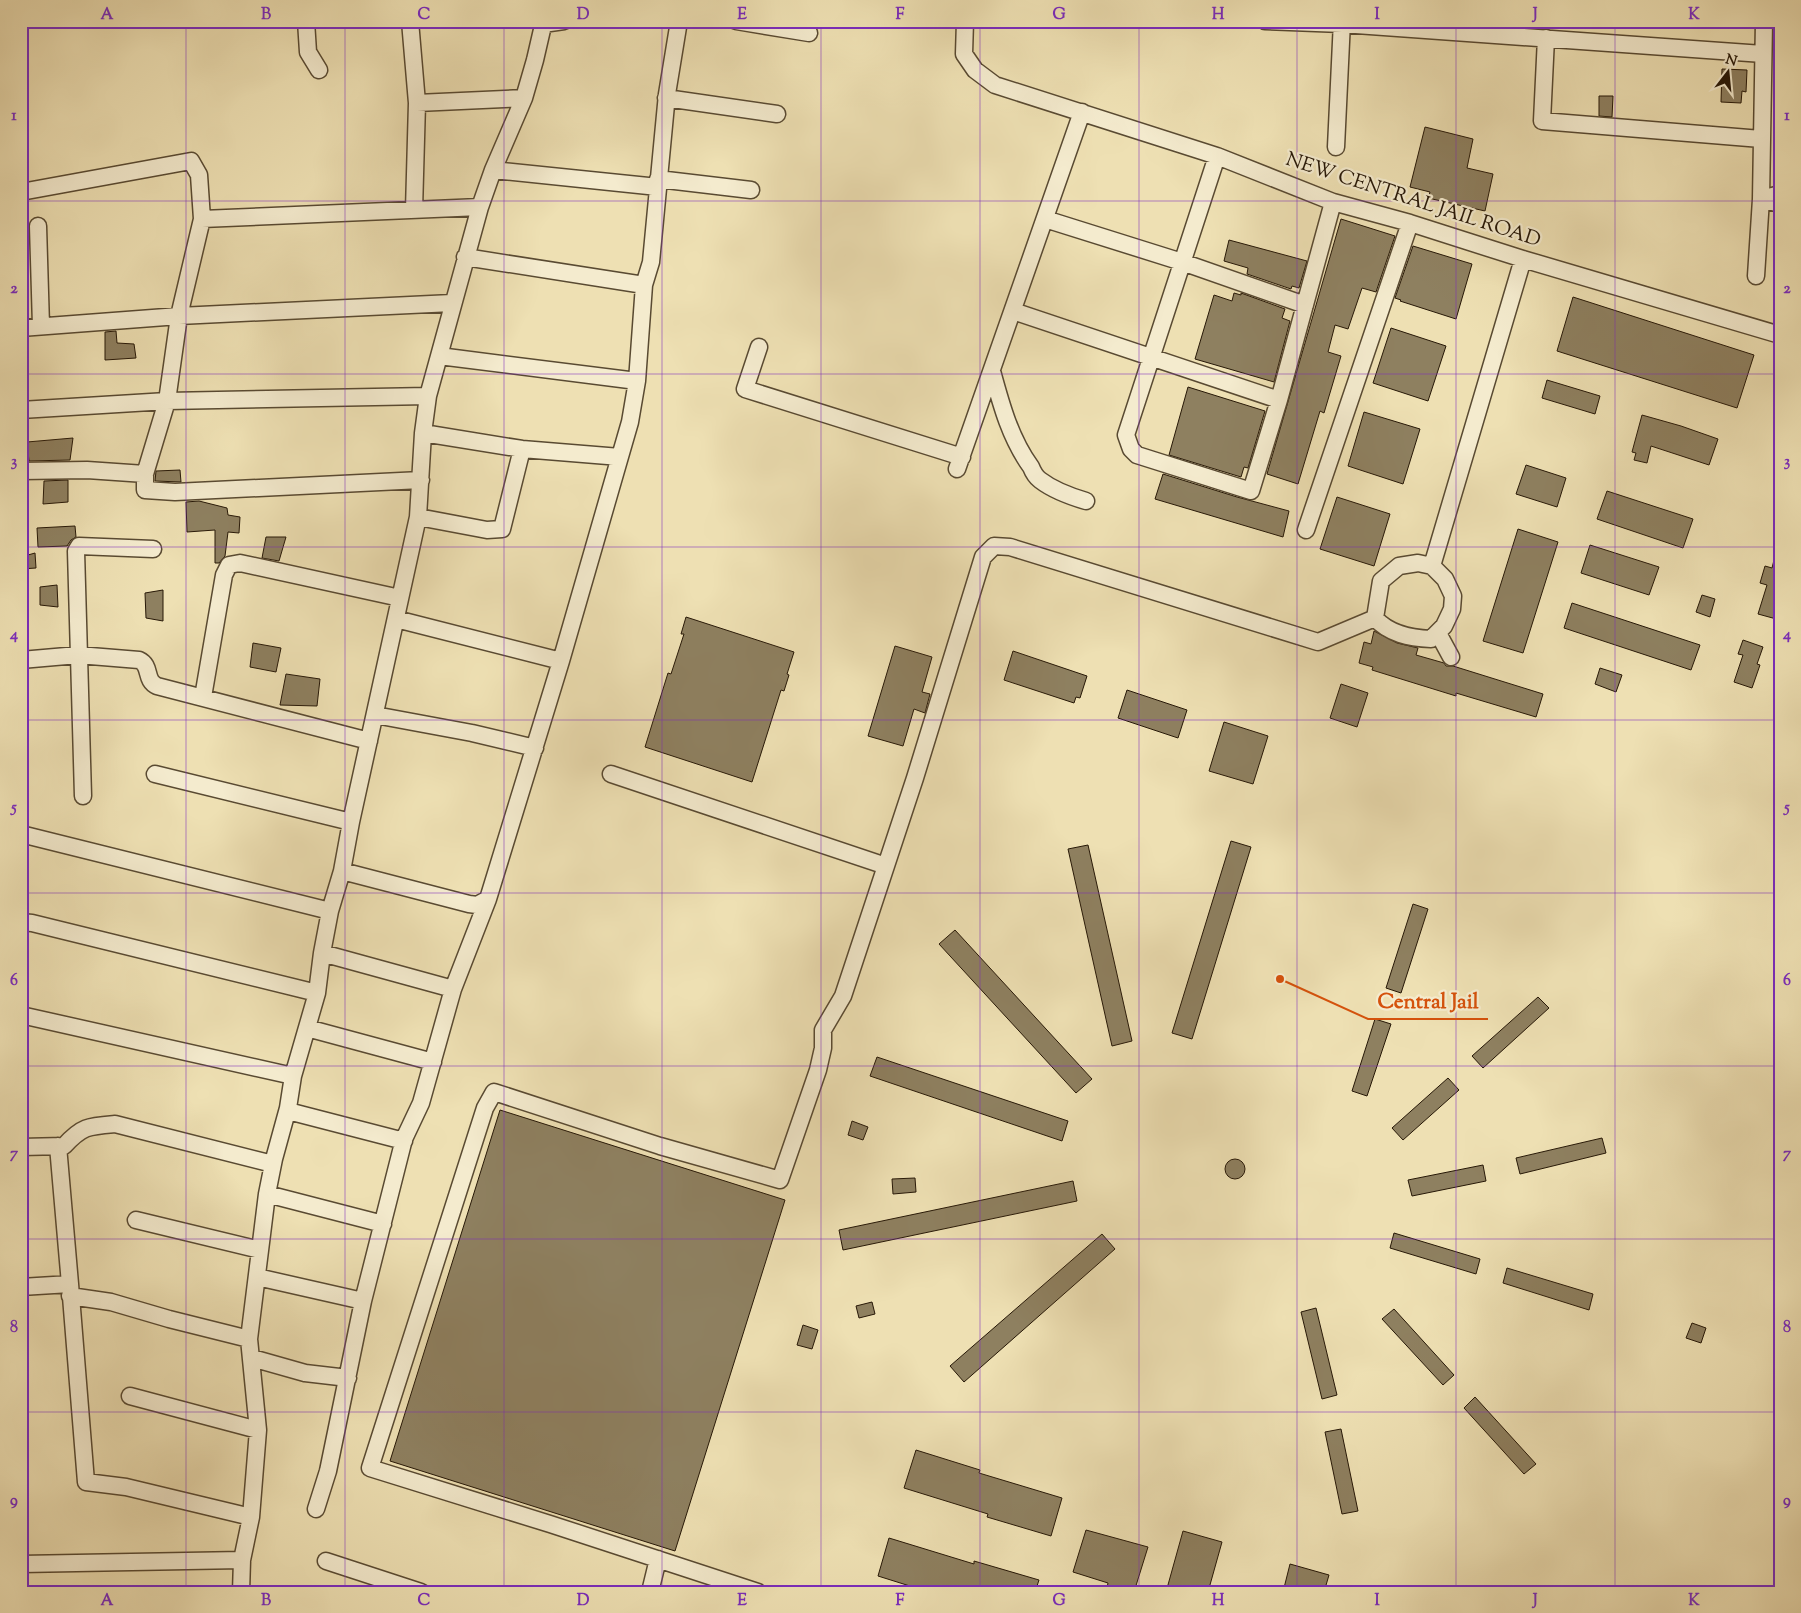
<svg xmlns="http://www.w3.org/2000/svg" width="1801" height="1613" font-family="'Sorts Mill Goudy',serif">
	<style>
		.building { fill: #8e8060; stroke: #271807 }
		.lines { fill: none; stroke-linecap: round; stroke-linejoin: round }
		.street-casing { stroke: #594a32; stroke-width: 19 }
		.street { stroke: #f4ebce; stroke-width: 16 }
		.grid { fill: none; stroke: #7b2cbf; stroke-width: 1; stroke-opacity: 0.55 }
		.labels { text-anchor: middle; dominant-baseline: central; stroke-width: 4.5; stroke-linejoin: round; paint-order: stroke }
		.street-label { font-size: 20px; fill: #271807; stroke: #f4ebce }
		.leader { fill: none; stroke: #d5520c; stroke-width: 2 }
		.callout-dot { fill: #d5520c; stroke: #f4ebce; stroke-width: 2 }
		.callout-label { font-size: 21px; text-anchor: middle; font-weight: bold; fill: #d5520c; stroke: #f4ebce; stroke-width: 4.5; stroke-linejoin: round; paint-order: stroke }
		.neatline { fill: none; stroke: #7b2cbf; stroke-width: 2 }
		.grid-label { font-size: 16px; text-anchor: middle; font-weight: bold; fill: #7b2cbf }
	</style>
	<rect width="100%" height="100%" fill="#eee0b3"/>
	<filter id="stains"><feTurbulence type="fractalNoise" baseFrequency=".004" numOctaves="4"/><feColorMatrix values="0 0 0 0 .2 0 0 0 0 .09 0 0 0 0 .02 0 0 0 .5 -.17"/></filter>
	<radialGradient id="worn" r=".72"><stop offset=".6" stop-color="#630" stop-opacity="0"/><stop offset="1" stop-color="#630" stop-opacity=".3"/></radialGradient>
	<path class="building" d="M1722,69L1747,70L1746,92L1742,91L1741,103L1721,102Z
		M1599,96H1613L1612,117L1599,116Z
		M1425,127L1473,139L1467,168L1493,174L1485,211L1428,198L1430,192L1410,187Z
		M1341,219L1395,236L1376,292L1362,288L1348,329L1335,325L1328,352L1341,356L1324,413L1320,411L1298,484L1267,474Z
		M1229,240L1307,261L1299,288L1292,286L1291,289L1247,274L1248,268L1224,261Z
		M1413,246L1472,264L1456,319L1400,301L1401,300L1395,298Z
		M1234,293L1241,295V293L1285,309L1282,318L1290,321L1274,382L1195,359L1214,295L1232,301Z
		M1573,297L1754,355L1737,408L1557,351Z
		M1391,328L1446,346L1428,401L1373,383Z
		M116,331L117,343L134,344L136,358L105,360V332Z
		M1547,380L1600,396L1595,414L1542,398Z
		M1188,387L1265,411L1248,468L1244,467L1241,477L1169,455Z
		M1364,412L1420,429L1403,484L1348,466Z
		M1642,415L1681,426L1718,439L1709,465L1651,446L1647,463L1634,460L1636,453L1632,452Z
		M73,438L70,460L29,461L27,442Z
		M1526,465L1566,478L1557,507L1516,494Z
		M180,470L181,482L155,481L156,471Z
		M1163,474L1237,497L1289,511L1283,537L1155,499Z
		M68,480V502L43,504L44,481Z
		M1607,491L1693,519L1683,548L1597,519Z
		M1337,497L1390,514L1374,566L1320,549Z
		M199,501L227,508L228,515L240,517L239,533L228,532L225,556L219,563H215V530L187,532L186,502Z
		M75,526L76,537L71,540L67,546L38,547L37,528Z
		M1518,529L1558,542L1523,653L1483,641Z
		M266,537H286L279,561L262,558Z
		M1590,545L1659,567L1649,595L1581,573Z
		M1776,552L1780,553V620L1758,614L1767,585L1760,583L1765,566L1772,568Z
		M35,553L36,568L21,569V557Z
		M57,585L58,607L40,605V587Z
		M163,590V621L146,618L145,593Z
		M1702,595L1715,599L1710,617L1696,612Z
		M1572,603L1700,645L1691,670L1564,628Z
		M686,617L794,652L787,674L789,675L784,691L781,690L752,782L645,747L668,673L671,674L684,634H681Z
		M1374,631L1397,643L1418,648L1416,655L1444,663L1446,666H1453L1543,694L1536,717L1456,693V696L1372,670L1373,667L1359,663L1364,642L1371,644Z
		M1743,640L1763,647L1757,664L1760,665L1752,688L1734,682L1743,655L1738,654Z
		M253,643L281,648L276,672L250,667Z
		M895,646L932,657L922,692L930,694L925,713L914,709L903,746L868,736Z
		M1013,651L1087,676L1080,698L1076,697L1074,703L1004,680Z
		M1600,668L1622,675L1616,692L1595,684Z
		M286,674L320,679L317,706L280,705Z
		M1341,684L1368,693L1357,727L1330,718Z
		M1127,690L1187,710L1178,738L1118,718Z
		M1224,722L1268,736L1253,784L1209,771Z
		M1231,841L1251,847L1192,1039L1172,1033Z
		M1088,845L1132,1041L1112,1046L1068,849Z
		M1413,904L1428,909L1401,993L1386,988Z
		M955,930L1092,1079L1076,1093L939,944Z
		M1538,997L1549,1008L1483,1068L1472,1056Z
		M1375,1019L1391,1024L1367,1096L1352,1091Z
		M877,1057L1068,1121L1062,1141L870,1076Z
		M1448,1078L1459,1090L1403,1140L1392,1128Z
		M500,1110L785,1200L675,1551L390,1461Z
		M852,1121L868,1127L863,1140L848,1135Z
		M1602,1138L1606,1153L1520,1174L1516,1158Z
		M1225 1169a10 10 0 1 1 20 0a10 10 0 1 1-20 0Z
		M1483,1165L1486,1181L1412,1196L1408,1180Z
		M915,1178L916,1192L893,1194L892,1179Z
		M1073,1181L1077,1201L843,1250L839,1230Z
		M1394,1233L1480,1259L1476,1274L1390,1248Z
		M1102,1234L1115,1249L964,1382L950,1366Z
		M1507,1268L1593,1294L1589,1310L1503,1283Z
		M872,1302L875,1314L859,1318L856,1306Z
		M1316,1308L1337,1395L1322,1399L1301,1312Z
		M1394,1309L1454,1375L1443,1385L1382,1319Z
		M1692,1323L1706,1328L1701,1343L1686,1338Z
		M803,1325L818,1330L812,1349L797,1345Z
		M1475,1397L1536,1464L1524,1474L1464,1408Z
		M1341,1429L1358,1511L1342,1514L1325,1432Z
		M916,1450L980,1470L979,1473L1062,1498L1051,1536L987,1517L988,1514L904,1488Z
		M1086,1530L1148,1547L1134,1592H1106L1108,1583L1073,1572Z
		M1183,1531L1222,1542L1208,1592H1166Z
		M889,1538L974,1564V1561L1039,1580L1035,1592H929L878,1576Z
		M1290,1564L1329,1575L1324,1592H1283Z"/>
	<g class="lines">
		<defs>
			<path id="street" d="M306,21L308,52L319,70
				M410,21L417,103L414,210
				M736,21L809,33
				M965,21L964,54L975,70L995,85L1217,156L1333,202L1410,223L1523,259L1780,335
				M1265,21L1342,24L1763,54
				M543,24L564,21
				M1546,38L1542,121L1761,139
				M666,98L777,114
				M417,103L524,98
				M1336,147L1342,21
				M1217,156L1126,435L1131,449L1137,455L1251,491L1279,400L1333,202
				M493,170L658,187
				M658,179L751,190
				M21,192L191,161L199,175L202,219L179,316L167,401L145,474
				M1780,194L1761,199L1780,204
				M202,219L480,207
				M1045,219L1182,262L1305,305
				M38,226L41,326
				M465,257L644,285
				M1756,276L1761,199L1764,21
				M1013,311L1279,400
				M21,328L179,316L452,303
				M759,347L745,389L962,457
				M439,356L637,381
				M992,371C1001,404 1010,438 1031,467C1033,472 1036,477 1040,480C1053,490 1069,496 1086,501
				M21,410L167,401L428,396
				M423,433L522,449L620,457
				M957,469L1082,112
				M21,471L87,470L145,474V490L175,492L421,480
				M418,517L487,530L502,529L522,449
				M1306,530L1410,223
				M1432,566L1523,259
				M396,619L561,661
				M1438,633L1451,657
				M21,660L78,655L139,660C152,666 144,680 157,686L369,741
				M203,697L224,575L229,565L240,563L400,598
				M375,715L472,733L535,748
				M155,774L351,822
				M611,774L886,866
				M83,796L76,551L79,546L153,549
				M25,835L330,911
				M342,871L469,904L477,905L488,899
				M21,922L32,923L317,993
				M322,953L453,989
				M21,1015L293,1076
				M307,1028L433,1062
				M288,1111L404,1141
				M21,1147L64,1146C82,1126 89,1126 115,1124L273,1164
				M267,1194L383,1224
				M136,1220L260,1250
				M257,1277L363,1301
				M70,1284L86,1482L126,1487L251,1517
				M21,1287L70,1284L58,1146
				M70,1296L111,1302L169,1319L249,1339
				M252,1358L305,1373L348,1378
				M130,1396L258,1430
				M316,1509L328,1471L363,1301L404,1139L421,1103L453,989L488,899L561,661L630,422L637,381L644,285L651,262L667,94L679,21
				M326,1561L421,1592
				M21,1564L242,1560
				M241,1592L242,1560L251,1517L258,1430L249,1339L267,1194L274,1159L288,1108L293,1076L317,993L322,953L330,911L342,871L351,822L418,517L423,433L428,396L480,207L493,170L524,98L535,60L544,21
				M650,1592L658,1559
				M758,1592L550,1524L370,1468L485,1108L494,1092L660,1146L780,1180L818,1070L823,1048V1030L843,996L915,778L983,557L994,546L1010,547L1318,642L1375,618L1381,581L1399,566L1418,563L1432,566L1445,579L1453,596L1452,609L1444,626L1431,639C1410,638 1389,634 1375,618"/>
		</defs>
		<use href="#street" class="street-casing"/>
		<use href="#street" class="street"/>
	</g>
	<path class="grid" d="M186,21V1592M345,21V1592M504,21V1592M662,21V1592M821,21V1592M980,21V1592M1139,21V1592M1297,21V1592M1456,21V1592M1615,21V1592M21,201H1780M21,374H1780M21,547H1780M21,720H1780M21,893H1780M21,1066H1780M21,1239H1780M21,1412H1780"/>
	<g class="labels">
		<g class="street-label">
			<text transform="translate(1413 201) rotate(18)">NEW CENTRAL JAIL ROAD</text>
		</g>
	</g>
	<path class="leader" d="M1280 979L1368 1019H1488"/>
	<circle class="callout-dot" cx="1280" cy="979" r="5"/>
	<g class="callout-label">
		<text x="1428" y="1008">Central Jail</text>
	</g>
	<rect width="1801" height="1613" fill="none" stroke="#eee0b3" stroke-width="55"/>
	<g transform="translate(1728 72) rotate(16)" stroke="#f4ebce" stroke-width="4" paint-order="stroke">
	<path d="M0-4L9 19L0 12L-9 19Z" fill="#271807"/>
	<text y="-8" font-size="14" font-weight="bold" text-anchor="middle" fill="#271807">N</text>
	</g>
	<rect x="28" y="28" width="1746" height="1558" class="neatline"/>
	<g class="grid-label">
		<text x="107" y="19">A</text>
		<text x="266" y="19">B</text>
		<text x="424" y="19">C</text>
		<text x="583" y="19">D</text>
		<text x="742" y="19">E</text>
		<text x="900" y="19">F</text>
		<text x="1059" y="19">G</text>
		<text x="1218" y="19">H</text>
		<text x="1377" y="19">I</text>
		<text x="1535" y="19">J</text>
		<text x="1694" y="19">K</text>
		<text x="14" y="120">1</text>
		<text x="1787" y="120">1</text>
		<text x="14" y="293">2</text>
		<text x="1787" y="293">2</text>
		<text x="14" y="466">3</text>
		<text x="1787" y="466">3</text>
		<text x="14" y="639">4</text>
		<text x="1787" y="639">4</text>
		<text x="14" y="812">5</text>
		<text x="1787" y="812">5</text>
		<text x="14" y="985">6</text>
		<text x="1787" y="985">6</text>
		<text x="14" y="1158">7</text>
		<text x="1787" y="1158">7</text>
		<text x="14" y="1332">8</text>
		<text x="1787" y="1332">8</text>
		<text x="14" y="1505">9</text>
		<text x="1787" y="1505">9</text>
		<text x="107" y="1605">A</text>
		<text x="266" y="1605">B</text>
		<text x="424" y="1605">C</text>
		<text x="583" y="1605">D</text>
		<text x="742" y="1605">E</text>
		<text x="900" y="1605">F</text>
		<text x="1059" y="1605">G</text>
		<text x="1218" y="1605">H</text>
		<text x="1377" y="1605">I</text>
		<text x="1535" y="1605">J</text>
		<text x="1694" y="1605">K</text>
	</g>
	<rect width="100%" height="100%" filter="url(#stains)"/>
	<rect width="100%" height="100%" fill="url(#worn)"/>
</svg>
